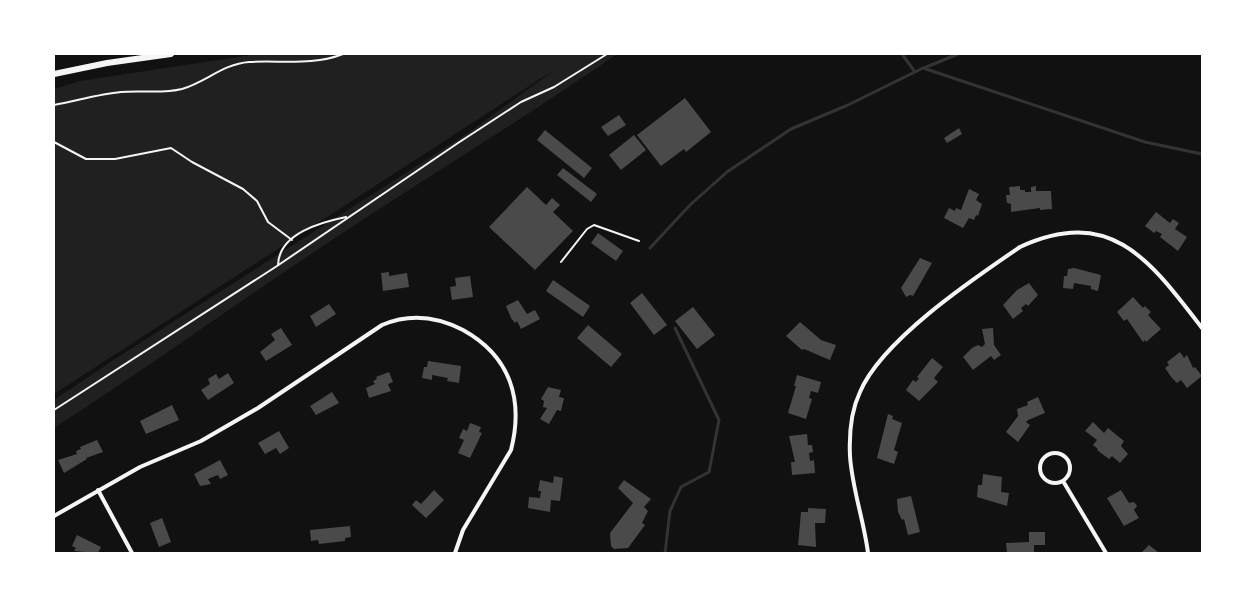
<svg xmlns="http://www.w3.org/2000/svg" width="1256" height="607" font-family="'Fira Sans',sans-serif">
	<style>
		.green { fill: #202020 }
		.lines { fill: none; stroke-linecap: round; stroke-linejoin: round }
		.stream { stroke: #333; stroke-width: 3 }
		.building { fill: #4a4a4a }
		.path { stroke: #f5f5f5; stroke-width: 2 }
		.service { stroke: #f5f5f5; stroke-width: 2 }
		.minor { stroke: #f5f5f5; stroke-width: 4 }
		.primary { stroke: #f5f5f5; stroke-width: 6 }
	</style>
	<rect width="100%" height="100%" fill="#111"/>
	<path class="green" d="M257,54H617C525,118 429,176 335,238C241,300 149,367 54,428V400L112,361L468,133L557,68L54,394V89L80,81Z"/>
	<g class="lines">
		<path class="stream" d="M902,54L915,72
			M924,68L958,54
			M650,248L690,205L727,172L791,129L848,105L923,68L1145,142L1202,154
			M665,553L670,511L681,487L709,472L719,420L675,328"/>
	</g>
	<path class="building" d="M685,98L711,132L686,152L684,149L661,166L637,135Z
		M619,115L626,125L608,136L601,127Z
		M959,128L962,134L947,143L944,138Z
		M545,130L592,168L584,178L537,140Z
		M634,135L646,150L621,170L609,155Z
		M563,168L597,194L591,202L557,175Z
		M1020,186V190H1025V192H1031V187L1036,186V191H1051L1052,209L1040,210V208L1011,212V204L1007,203L1006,195H1010L1009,187Z
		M527,187L546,205L552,198L560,205L553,212L573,231L535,270L489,227Z
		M969,189L979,194L976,200L982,204L978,216L976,215L974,220L969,218L963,228L944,218L949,208L955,211L956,208L961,210Z
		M1156,212L1170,223L1173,219L1179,223L1175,229L1187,237L1178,251L1160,237L1162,234L1156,231L1154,233L1145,226Z
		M598,233L623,251L616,261L591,243Z
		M920,258L932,263L913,296L910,295L906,297L901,288Z
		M1074,268L1101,275L1098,291L1091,289V286L1074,283L1073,289L1063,288L1064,276H1067L1068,269Z
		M389,272V276L407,273L409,287L383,291L381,273Z
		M470,276L473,297L452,300L450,287L456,286L455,278Z
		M553,280L590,306L583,317L546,291Z
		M1029,283L1038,295L1028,306L1026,304L1021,308L1023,311L1013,319L1003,305L1017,290Z
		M642,293L667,325L654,335L630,303Z
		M1133,297L1143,308L1145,306L1151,312L1148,315L1161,329L1146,342L1145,340L1143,342L1127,319L1124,321L1117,312Z
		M518,300L527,314L535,310L540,319L521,329L517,321L515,323L511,318L506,306Z
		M329,304L336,314L316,327L310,316Z
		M693,307L715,335L697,349L675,321Z
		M800,322L821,340L836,345L830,360L804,349L802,350L786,336Z
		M588,325L622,354L611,367L577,338Z
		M281,328L292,345L266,361L260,352L275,340L271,334Z
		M993,328L994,345L1001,355L994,360L991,356L973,370L963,357L972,348L978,345L982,347L985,344L982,329Z
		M1180,352L1184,358L1187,355L1193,368L1195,367L1202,376L1187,388L1181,380L1177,383L1172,378L1165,368L1169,365L1167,362Z
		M932,358L943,367L934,378L938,382L919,401L906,390L913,380L916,382L919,378L917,377Z
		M428,361L461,366L459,383L447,381L448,378L432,375V380L422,378L424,367H427Z
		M389,372L393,382L388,384L391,391L369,398L366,388L375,384L373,381L377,379L376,377Z
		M228,373L234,383L208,400L201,390L210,384L208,379L216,374L219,379Z
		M797,375L821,382L818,393L811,391L809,398L812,399L806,419L788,413L796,386H794Z
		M548,387L561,390L559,397L564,398L561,411L557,410L549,424L540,419L547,408L543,407L544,401L541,399Z
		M332,392L339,403L316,415L310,406Z
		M1038,397L1045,413L1028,420L1026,422L1030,425L1018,442L1006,432L1018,416L1017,409L1028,405L1027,402Z
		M172,405L179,420L146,434L140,421Z
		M888,414L893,416L892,419L902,423L894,450L898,452L894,464L877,458Z
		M1093,422L1104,433L1108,428L1124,441L1121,446L1128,454L1120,463L1112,456L1109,459L1097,450L1098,449L1093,445L1097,440L1085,431Z
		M470,423L481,427L479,432L482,433L470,458L458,453L464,440L459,438L463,429L467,431Z
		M279,431L289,448L280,454L276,448L265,454L258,443Z
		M807,434L808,445H812L813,452L809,453L810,461L814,460L815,473L792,475L791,462H795L789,436Z
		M97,440L103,452L86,458L87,459L64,473L58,460L77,454L76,451L81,449L80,447Z
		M220,460L228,475L220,479L218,475L208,479L211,484L200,486L194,474Z
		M983,474L1002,477L1001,492L1009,493L1007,506L977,497L978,485H982Z
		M554,476L563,478L560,501L551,500L550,512L528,508L529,497L540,498L541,491H538L540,480L553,483Z
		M624,480L651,499L644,507L648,511L642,523L645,525L628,548L614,549L611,546L610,533L633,503L618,488Z
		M434,490L444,500L426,518L412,505L416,500L421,504Z
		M1121,490L1129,503L1134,502L1137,506L1134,510L1139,518L1124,526L1107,498Z
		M911,496L920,532L908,535L904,519L902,520L898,512L897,499Z
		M808,508L826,509L825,523H815L816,547L798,545L801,512H808Z
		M162,518L171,542L159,547L150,523Z
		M350,526L351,537L345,538V541L319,544L318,540L311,541L310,530Z
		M1029,532H1045V545H1034V553H1007L1006,543L1029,542Z
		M77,535L101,547L98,553L74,551L76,548L72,546Z
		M1149,545L1159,553H1141Z"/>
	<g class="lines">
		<path class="path" d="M54,105C76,101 99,94 121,92C142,90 162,94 182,89C206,82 223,64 249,62C280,60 313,66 343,54
			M54,142L86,159H115L171,148L192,162L243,189L257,201L268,222L292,240
			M278,265C279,233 322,222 346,217
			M54,410L277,266L458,143L521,102L554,87L607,54"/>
		<path class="service" d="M561,262L587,229L594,225L639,241"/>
		<path class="minor" d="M1040 468a15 15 0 1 1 30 0a15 15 0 1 1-30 0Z
			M1063,481L1106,553
			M98,490L132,553
			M54,516L140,467L201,441L258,408L382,325C410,313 436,316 463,330C510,356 524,399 511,450L463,530L455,553
			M868,553C864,521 852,488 850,456C849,435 851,411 860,392C882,340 973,279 1020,247C1112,205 1151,262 1202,328"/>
		<path class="primary" d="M54,74L107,63L171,54"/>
	</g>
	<rect width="1256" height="607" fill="none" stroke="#ffffff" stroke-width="110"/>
</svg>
